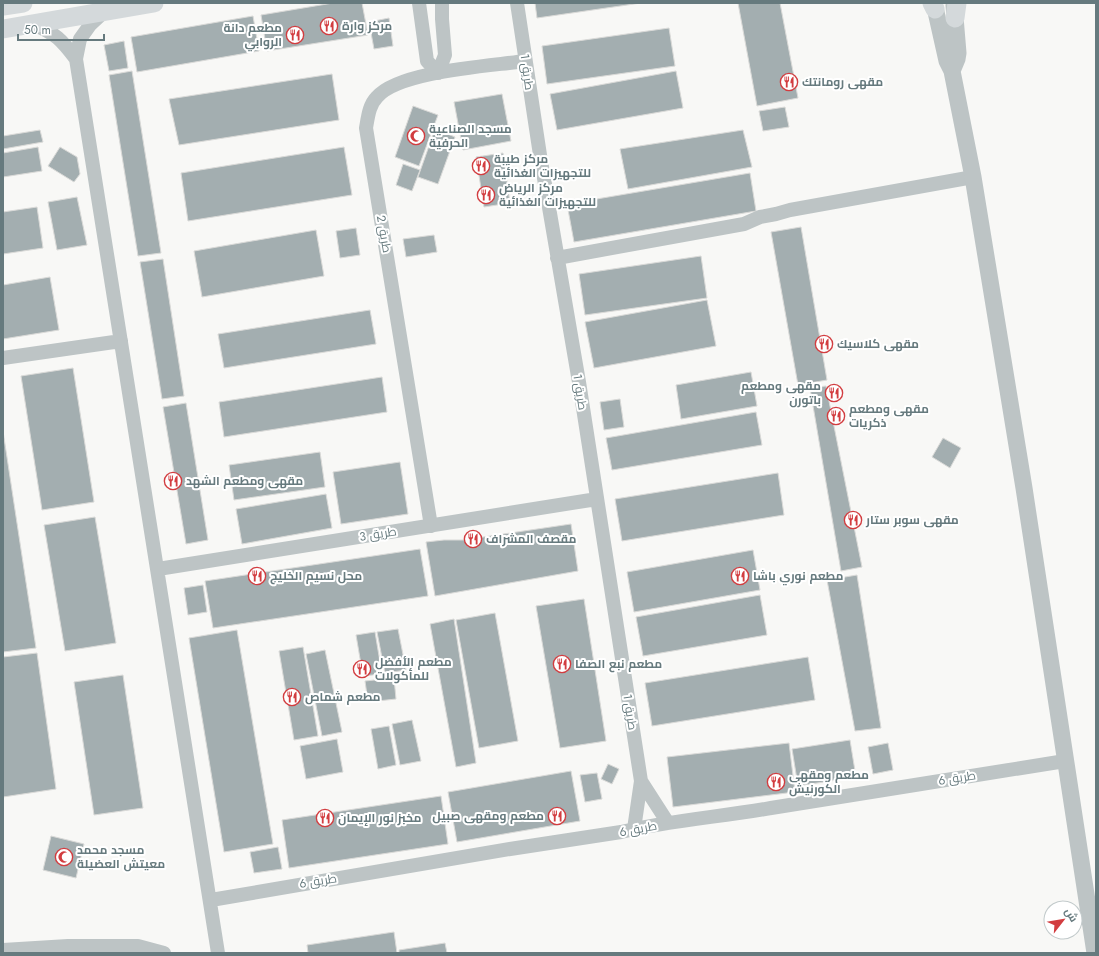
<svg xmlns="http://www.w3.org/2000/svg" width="1099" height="956" font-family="Jost,Cairo,sans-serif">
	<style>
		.building { fill: #a3aeb0; stroke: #dadad8 }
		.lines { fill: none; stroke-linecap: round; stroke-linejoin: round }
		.minor { stroke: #bdc4c5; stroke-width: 14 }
		.tertiary { stroke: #bdc4c5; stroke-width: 17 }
		.secondary { stroke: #d4d9db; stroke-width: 19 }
		.labels { text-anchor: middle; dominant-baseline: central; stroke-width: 4; stroke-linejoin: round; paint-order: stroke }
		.poi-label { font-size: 12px; font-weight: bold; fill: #667a7e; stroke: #fff; text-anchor: start }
		.street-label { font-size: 12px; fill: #667a7e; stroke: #fff }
	</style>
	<rect width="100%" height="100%" fill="#f8f8f6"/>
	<path class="building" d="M333,3H362L368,35L267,51L261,15Z
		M535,3H641L537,18Z
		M738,3H780L798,98L757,106Z
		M253,16L259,51L137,72L131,37Z
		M389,18L393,46L374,49L369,22Z
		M669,28L675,66L547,84L542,46Z
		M124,41L128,68L109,71L104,45Z
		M132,71L161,253L138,256L109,75Z
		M676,71L683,108L557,130L550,94Z
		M332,74L339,120L179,145L169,99Z
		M502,94L511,141L463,150L454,102Z
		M413,106L438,115L419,166L395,157Z
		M785,107L789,127L763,131L759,111Z
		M435,129L455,137L438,184L418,177Z
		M40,130L43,142L3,149V136Z
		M743,130L752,167L628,189L620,149Z
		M38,147L42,171L3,177V153Z
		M60,147L77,157L80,174L74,182L48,166Z
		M344,147L352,195L188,221L181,173Z
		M503,153L510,203L484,207L476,157Z
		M403,164L420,170L412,191L396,185Z
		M750,173L756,211L574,242L567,204Z
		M77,197L87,245L57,250L48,202Z
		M37,207L43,248L3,254V212Z
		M801,227L827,380L798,385L771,232Z
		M356,228L360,255L340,258L336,231Z
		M316,230L324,276L202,297L194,251Z
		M434,235L437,252L406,257L403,239Z
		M701,256L707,298L585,315L579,274Z
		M163,259L184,396L162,399L140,262Z
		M50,277L59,330L3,339V285Z
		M707,300L716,346L594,368L585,322Z
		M370,310L376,344L224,368L218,334Z
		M73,368L94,502L42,510L21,376Z
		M751,372L757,406L681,419L676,385Z
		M382,377L387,412L224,437L219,402Z
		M826,386L862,567L841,571L810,388Z
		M620,399L624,427L604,430L600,402Z
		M186,403L208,540L186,544L163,407Z
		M756,412L762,445L612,470L606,438Z
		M3,431L36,648L3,652Z
		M943,438L961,448L950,468L932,457Z
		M320,452L325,487L234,500L229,465Z
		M400,462L408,514L341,524L333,472Z
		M778,473L784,515L622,541L615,499Z
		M326,494L332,528L242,544L236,509Z
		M95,517L116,643L65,651L44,525Z
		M571,524L578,571L435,596L426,542L444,540H463Z
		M420,549L428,596L213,628L205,581Z
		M753,550L760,590L634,612L627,572Z
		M857,575L881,728L855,731L827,580Z
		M203,585L207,612L188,615L184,588Z
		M760,595L767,635L643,656L636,617Z
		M584,599L606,741L560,748L536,606Z
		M495,613L518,741L479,748L456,620Z
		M454,619L476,763L456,767L430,624Z
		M398,629L406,670L385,673L377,632Z
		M237,630L273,844L224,852L189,638Z
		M375,632L382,674L363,676L356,635Z
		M303,647L318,736L294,740L279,651Z
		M325,650L342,732L322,736L306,654Z
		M37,653L56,789L3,797V657Z
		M808,657L815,700L652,726L645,683Z
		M123,675L143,808L94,815L74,682Z
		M394,678L396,699L368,702L365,681Z
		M412,720L421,761L400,765L392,724Z
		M389,726L396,765L378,769L371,729Z
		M337,739L343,772L306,779L300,746Z
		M850,740L856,777L798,786L792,749Z
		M789,743L795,792L673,807L667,757Z
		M888,743L893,770L873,774L868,747Z
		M608,764L619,769L612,784L601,779Z
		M571,771L580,821L457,842L448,792Z
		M597,773L602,799L585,802L580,775Z
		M441,796L448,844L289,868L282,820Z
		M51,836L84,844L76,878L43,870Z
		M278,847L282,869L254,873L250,852Z
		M394,932L397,953H308L307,945Z
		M445,943L447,953H399V950Z"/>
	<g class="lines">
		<path class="minor" d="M419,3L427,61L438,73
			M517,3L540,155L579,382L641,781L634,829
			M105,11L90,25L80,39L76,59L218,953
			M33,24C56,34 61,39 76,59
			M438,73L445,55L442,19V3
			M557,258L744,224L760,217L776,214L790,210L973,177
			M3,358L121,341
			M431,526L366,128C368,117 369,105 377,97C399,71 491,66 525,61
			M158,569L597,499
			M641,781L668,823
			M211,900L510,849L621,832C671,820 721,817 771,808C869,793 967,776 1065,761
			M3,950L68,946H138L164,953"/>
		<path class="tertiary" d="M934,3L947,61L952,71L973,177L1024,488L1095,953
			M952,71L957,59L958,53L954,5"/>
		<path class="secondary" d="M932,3L935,9
			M3,6L23,3
			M955,18L957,3
			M3,29L154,3"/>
	</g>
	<defs>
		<symbol id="restaurant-ring" viewBox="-11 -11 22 22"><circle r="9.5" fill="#fff" stroke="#d23d40" stroke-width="1.5"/><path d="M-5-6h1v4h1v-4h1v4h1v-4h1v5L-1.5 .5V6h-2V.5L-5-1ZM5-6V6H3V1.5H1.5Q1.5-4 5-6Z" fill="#d23d40"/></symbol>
		<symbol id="mosque-ring" viewBox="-11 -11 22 22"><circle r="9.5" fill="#fff" stroke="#d23d40" stroke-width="1.5"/><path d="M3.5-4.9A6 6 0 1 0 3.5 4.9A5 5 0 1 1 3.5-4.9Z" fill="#d23d40"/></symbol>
	</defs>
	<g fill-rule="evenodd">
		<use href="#restaurant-ring" x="319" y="16" width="20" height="20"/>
		<use href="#restaurant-ring" x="285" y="25" width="20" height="20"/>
		<use href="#restaurant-ring" x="779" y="72" width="20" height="20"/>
		<use href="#mosque-ring" x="406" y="126" width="20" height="20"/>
		<use href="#restaurant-ring" x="471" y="156" width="20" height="20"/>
		<use href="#restaurant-ring" x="476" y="185" width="20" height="20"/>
		<use href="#restaurant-ring" x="814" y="334" width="20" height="20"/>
		<use href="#restaurant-ring" x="824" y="383" width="20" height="20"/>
		<use href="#restaurant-ring" x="826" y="406" width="20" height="20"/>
		<use href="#restaurant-ring" x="163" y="471" width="20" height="20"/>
		<use href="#restaurant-ring" x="843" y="510" width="20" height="20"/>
		<use href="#restaurant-ring" x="463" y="529" width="20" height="20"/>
		<use href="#restaurant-ring" x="247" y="566" width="20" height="20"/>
		<use href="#restaurant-ring" x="730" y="566" width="20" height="20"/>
		<use href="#restaurant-ring" x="552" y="654" width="20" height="20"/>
		<use href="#restaurant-ring" x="352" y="659" width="20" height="20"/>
		<use href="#restaurant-ring" x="282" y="687" width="20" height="20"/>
		<use href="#restaurant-ring" x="766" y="772" width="20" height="20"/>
		<use href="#restaurant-ring" x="547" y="806" width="20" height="20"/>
		<use href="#restaurant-ring" x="315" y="808" width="20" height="20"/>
		<use href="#mosque-ring" x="54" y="847" width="20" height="20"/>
	</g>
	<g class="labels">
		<g class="poi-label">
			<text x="342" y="26">مركز وارة</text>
			<text x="282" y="28" text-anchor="end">مطعم دانة<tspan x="282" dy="14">الروابي</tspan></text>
			<text x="802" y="82">مقهى رومانتك</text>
			<text x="429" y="129">مسجد الصناعية<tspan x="429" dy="14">الحرفية</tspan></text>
			<text x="494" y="159">مركز طيبة<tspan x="494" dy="14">للتجهيزات الغذائية</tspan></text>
			<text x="499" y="188">مركز الرياض<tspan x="499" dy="14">للتجهيزات الغذائية</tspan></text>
			<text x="837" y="344">مقهى كلاسيك</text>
			<text x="821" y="386" text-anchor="end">مقهى ومطعم<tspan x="821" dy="14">باتورن</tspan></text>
			<text x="849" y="409">مقهى ومطعم<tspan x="849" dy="14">ذكريات</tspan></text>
			<text x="186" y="481">مقهى ومطعم الشهد</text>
			<text x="866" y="520">مقهى سوبر ستار</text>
			<text x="486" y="539">مقصف المشراف</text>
			<text x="270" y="576">محل نسيم الخليج</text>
			<text x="753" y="576">مطعم نوري باشا</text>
			<text x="375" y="662">مطعم الأفضل<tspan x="375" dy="14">للمأكولات</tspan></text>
			<text x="575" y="664">مطعم نبع الصفا</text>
			<text x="305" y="697">مطعم شماص</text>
			<text x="789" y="775">مطعم ومقهى<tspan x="789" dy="14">الكورنيش</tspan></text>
			<text x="544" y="816" text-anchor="end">مطعم ومقهى صبيل</text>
			<text x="338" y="818">مخبز نور الإيمان</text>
			<text x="77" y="850">مسجد محمد<tspan x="77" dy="14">معيتش العضيلة</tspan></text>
		</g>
		<g class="street-label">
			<text transform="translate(527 72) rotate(82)">طريق 1</text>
			<text transform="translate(384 234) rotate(80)">طريق 2</text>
			<text transform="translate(580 392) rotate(81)">طريق 1</text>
			<text transform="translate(378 534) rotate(-9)">طريق 3</text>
			<text transform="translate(630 712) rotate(81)">طريق 1</text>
			<text transform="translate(957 778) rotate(-9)">طريق 6</text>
			<text transform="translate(638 829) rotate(-11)">طريق 6</text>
			<text transform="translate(318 881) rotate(-9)">طريق 6</text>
		</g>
	</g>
	<rect width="1099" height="956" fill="none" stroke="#667a7e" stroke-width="8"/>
	<g transform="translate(1063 920) rotate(59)"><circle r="19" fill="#ffffff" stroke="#c2cacb"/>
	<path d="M0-3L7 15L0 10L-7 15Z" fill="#d23d40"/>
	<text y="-6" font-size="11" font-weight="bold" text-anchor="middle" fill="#667a7e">ش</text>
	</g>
	<path d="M18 34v6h86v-6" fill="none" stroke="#667a7e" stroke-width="2"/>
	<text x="24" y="34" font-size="12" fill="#667a7e" stroke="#ffffff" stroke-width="3" paint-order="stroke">50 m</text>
</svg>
